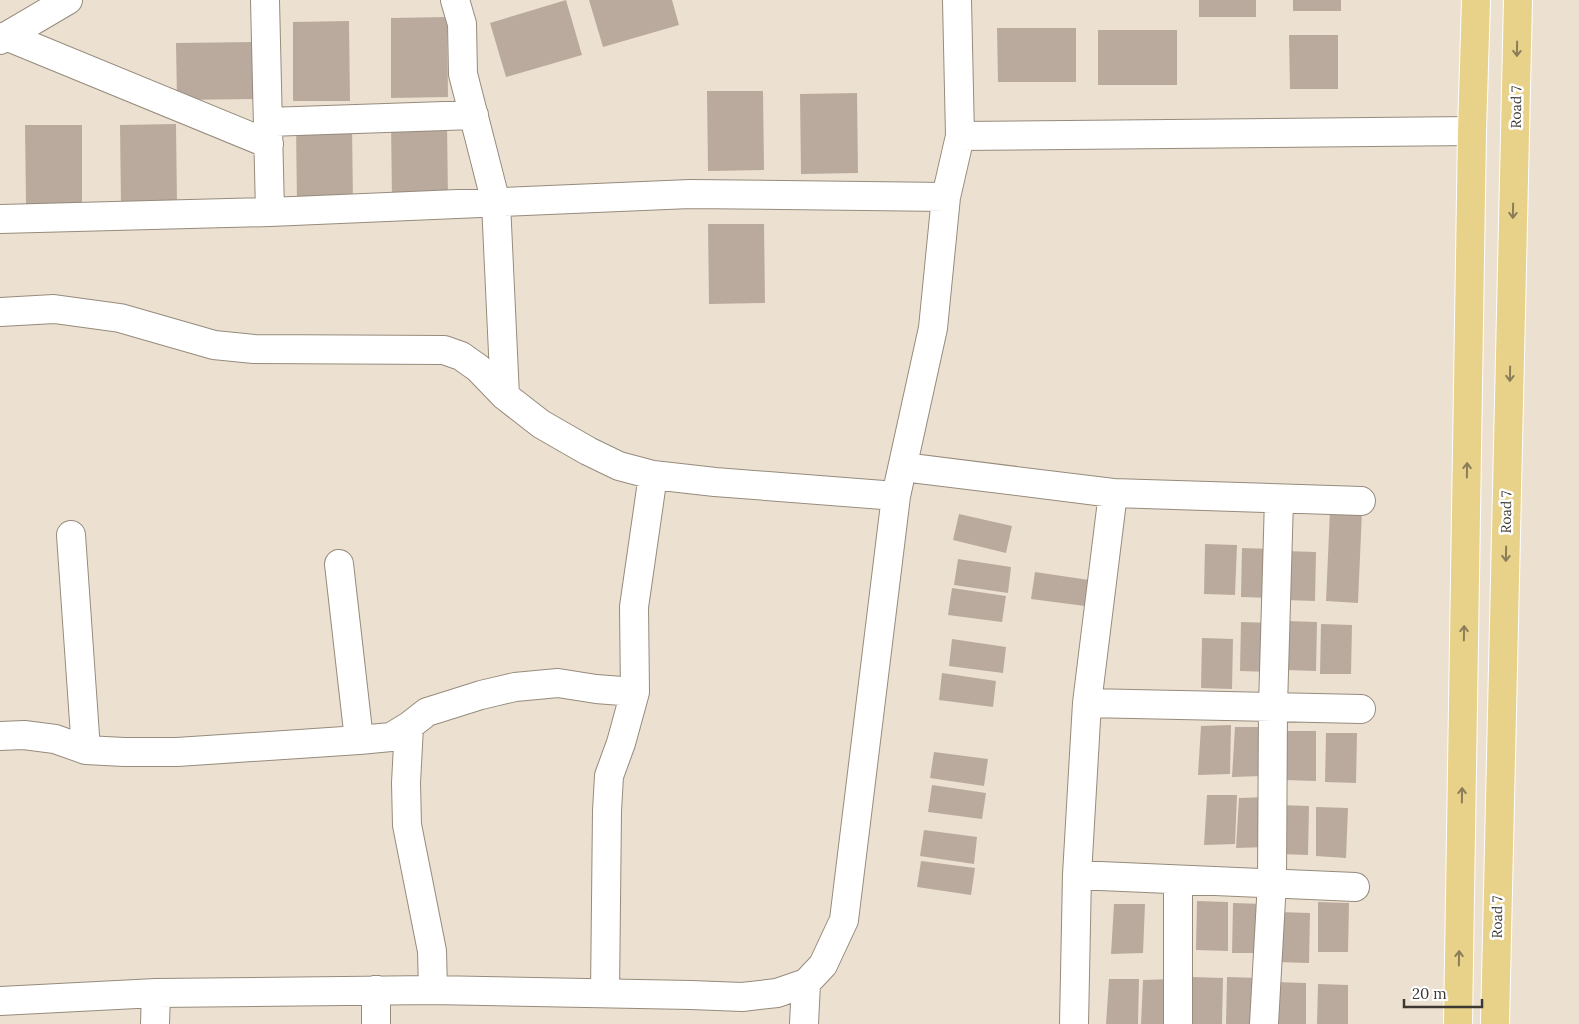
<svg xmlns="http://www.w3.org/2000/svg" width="1579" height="1024" font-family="Lora,serif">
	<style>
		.building { fill: #b9aa9d }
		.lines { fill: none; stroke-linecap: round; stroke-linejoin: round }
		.street-casing { stroke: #968b7c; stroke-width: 30 }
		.primary-casing { stroke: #fff; stroke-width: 30 }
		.street { stroke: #fff; stroke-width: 28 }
		.primary { stroke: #e8d188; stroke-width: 28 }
		.oneway { stroke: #8a7d59 }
		.labels { text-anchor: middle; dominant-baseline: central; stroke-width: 5; stroke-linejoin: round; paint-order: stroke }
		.street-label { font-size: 14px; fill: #3d3932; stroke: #fff }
	</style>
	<rect width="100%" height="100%" fill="#ece1d1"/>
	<path class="building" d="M566,0L582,55L506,77L490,23Z
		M589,0H672L679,25L603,47Z
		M1199,0H1256V17H1199Z
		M1293,0H1341V11H1293Z
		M447,17L448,97L391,98V18Z
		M349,21L350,101H293V22Z
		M997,28H1076V82H998Z
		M1098,30H1177V85H1098Z
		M1289,35H1338V89H1290Z
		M256,42V99L177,100L176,43Z
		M707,91H763L764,170L708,171Z
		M857,93L858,173L801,174L800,94Z
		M391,121H447L448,200L392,201Z
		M176,124L177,204H121L120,125Z
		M25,125H82V205H26Z
		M296,125H352L353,204L297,205Z
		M708,224H764L765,303L709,304Z
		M1330,510L1362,511L1358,603L1326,601Z
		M959,514L1012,526L1006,553L953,540Z
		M1205,544L1237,545L1235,595L1204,594Z
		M1242,548L1272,549V598L1241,597Z
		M1285,551L1316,552L1315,601L1284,600Z
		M958,559L1011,567L1008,593L954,585Z
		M1035,572L1089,580L1085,606L1031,599Z
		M952,588L1006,596L1002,622L948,615Z
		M1286,621L1317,622L1316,671L1285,670Z
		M1241,622L1272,623L1271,672L1240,671Z
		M1321,624L1352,625L1351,674H1320Z
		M1202,638L1233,639L1232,689L1201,688Z
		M952,639L1006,647L1003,673L949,666Z
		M942,673L996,681L993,707L939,700Z
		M1231,725L1230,774L1198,775L1201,726Z
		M1235,727H1265L1263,776L1232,777Z
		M1286,731H1316V781L1285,780Z
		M1326,733H1357L1356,783L1325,782Z
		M934,752L988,759L984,786L930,778Z
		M932,785L986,793L982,819L928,812Z
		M1207,795H1237L1235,844L1204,845Z
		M1269,797L1268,847L1236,848L1239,798Z
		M1278,805L1309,806L1308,855L1277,854Z
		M1316,807L1348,808L1346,858L1316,856Z
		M924,830L977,837L974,864L920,856Z
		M921,861L975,868L971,895L917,887Z
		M1197,901L1228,902V951L1196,950Z
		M1318,902L1349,903L1348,952H1318Z
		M1233,903L1264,904L1263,953H1232Z
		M1114,904H1145L1143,953L1111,954Z
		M1279,912L1310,913L1309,963L1278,962Z
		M1192,977L1223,978L1222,1024H1191Z
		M1227,977L1258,978L1257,1024H1226Z
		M1109,979H1139L1138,1024H1106Z
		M1173,979L1172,1024H1141L1143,980Z
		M1275,982L1306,983V1024H1275Z
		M1318,984L1348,985V1024H1317Z"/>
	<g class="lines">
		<defs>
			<path id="street" d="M265,0L270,212
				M455,0L462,24L463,74L496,203L505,396
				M6,36L269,144
				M0,40L68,0
				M268,122L474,115
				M960,136L1472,131
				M0,219L270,212L690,194L946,197
				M0,312L54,309L120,318L214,345L254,349L444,350L461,356L478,368L505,396L541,424L588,451L619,466L653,475L715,482L896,496
				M903,467L1113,493L1361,501
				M71,535L86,750
				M339,564L359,740
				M1087,703L1361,709
				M409,726L406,783L407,825L432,951L433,990
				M0,736L24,735L55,739L86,750L124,752H177L359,740L391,737L409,726L427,712L481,695L515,687L558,683L596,689L635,692
				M1077,875L1355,887
				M1178,880V1024
				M605,993L607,811L609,776L621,743L635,692L634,607L653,475
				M0,1001L156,993L433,990L691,995L742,997L777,993L806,983L823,965L844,920L896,496L933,328L946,197L960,136L957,0
				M155,1024L156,993
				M376,1024V990
				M804,1024L806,983
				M1074,1024L1077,875L1087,703L1113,493
				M1264,1024L1272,882L1273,707L1279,499"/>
			<path id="primary" d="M1458,1024L1472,131L1476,0
				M1495,1024L1518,0"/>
		</defs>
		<use href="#street" class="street-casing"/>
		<use href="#primary" class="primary-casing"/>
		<use href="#street" class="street"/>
		<use href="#primary" class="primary"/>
	</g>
	<defs><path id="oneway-shaft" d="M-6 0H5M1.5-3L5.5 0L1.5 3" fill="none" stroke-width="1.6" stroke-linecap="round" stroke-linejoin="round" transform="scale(1.25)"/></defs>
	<g class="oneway">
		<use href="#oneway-shaft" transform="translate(1517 49) rotate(91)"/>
		<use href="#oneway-shaft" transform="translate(1513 211) rotate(91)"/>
		<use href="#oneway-shaft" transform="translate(1510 374) rotate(91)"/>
		<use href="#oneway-shaft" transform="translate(1467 470) rotate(-89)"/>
		<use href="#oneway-shaft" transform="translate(1506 554) rotate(91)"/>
		<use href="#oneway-shaft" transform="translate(1464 633) rotate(-89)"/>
		<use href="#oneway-shaft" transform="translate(1462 795) rotate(-89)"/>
		<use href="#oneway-shaft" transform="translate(1459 958) rotate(-89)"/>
	</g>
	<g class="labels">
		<g class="street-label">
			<text transform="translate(1516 107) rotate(-89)">Road 7</text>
			<text transform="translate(1506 512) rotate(-89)">Road 7</text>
			<text transform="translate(1497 917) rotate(-89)">Road 7</text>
		</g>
	</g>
	<path d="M1404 999v8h78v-8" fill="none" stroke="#3d3932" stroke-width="2.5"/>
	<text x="1412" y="999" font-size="15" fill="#3d3932" stroke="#ffffff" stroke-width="4" paint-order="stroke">20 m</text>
</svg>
